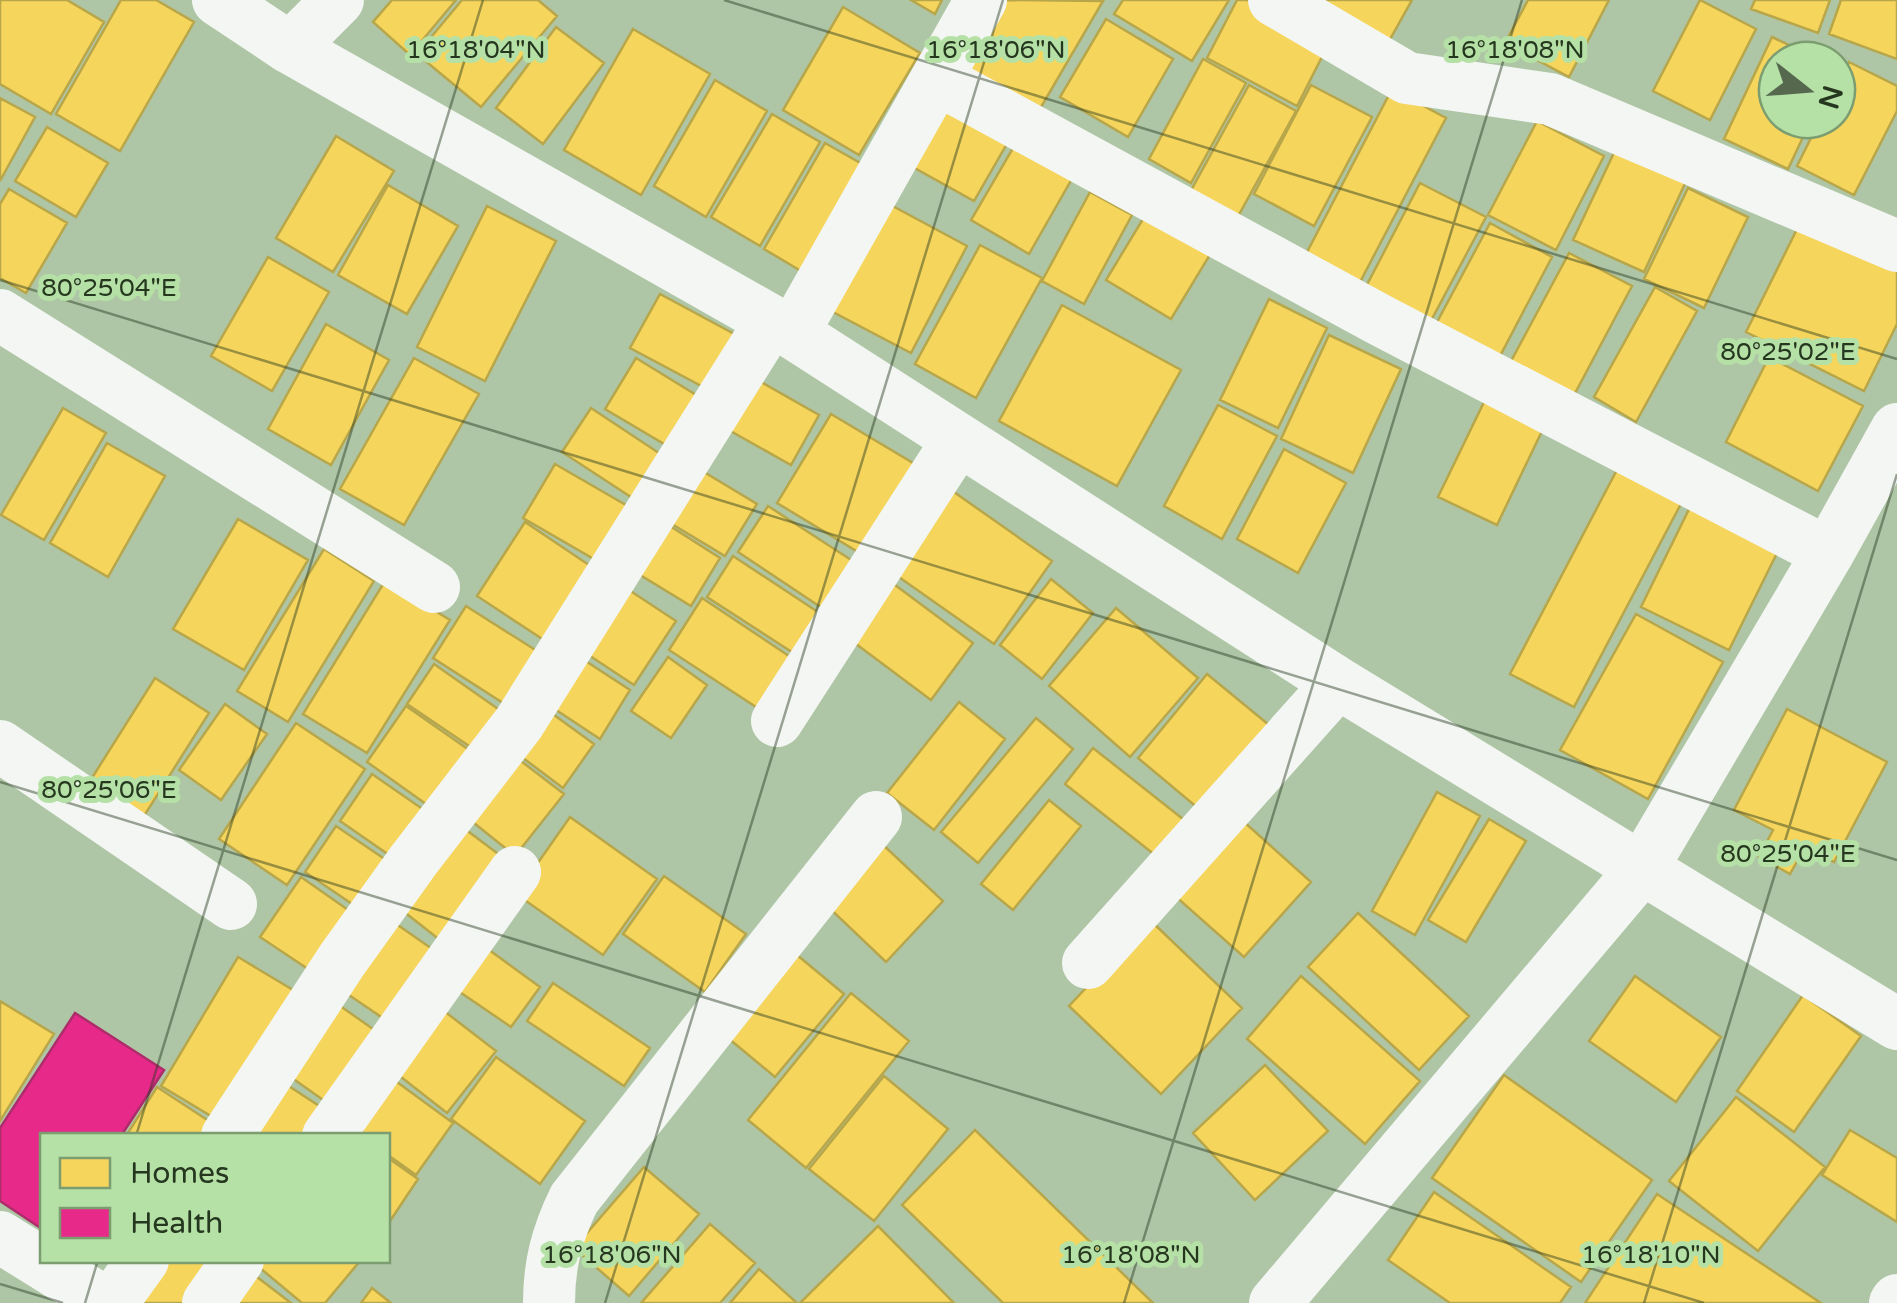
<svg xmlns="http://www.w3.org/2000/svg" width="1897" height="1303" font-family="'Varela Round',sans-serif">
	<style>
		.homes { fill: #f6d55c; stroke: #b8a64a; stroke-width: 2.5 }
		.health { fill: #e7298a; stroke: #ad2d6a; stroke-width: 2.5 }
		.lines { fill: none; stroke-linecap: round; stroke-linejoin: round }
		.street { stroke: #f3f6f2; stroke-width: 52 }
		.ticks { fill: none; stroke: #26371f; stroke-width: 2.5; stroke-opacity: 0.45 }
		.ticks-label { font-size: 25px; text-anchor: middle; fill: #26371f; stroke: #b5e1a6; stroke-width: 10; stroke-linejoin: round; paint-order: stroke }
	</style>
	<rect width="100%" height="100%" fill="#afc6a6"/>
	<path class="homes" d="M0,0H67L104,22L51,114L0,84Z
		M121,0H156L194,22L120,151L56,114Z
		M392,0H456L410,55L373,22Z
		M462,0H538L557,16L481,107L417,54Z
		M911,0H942L935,14Z
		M1005,0L1103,1L1037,114L964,70Z
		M1123,0H1229L1192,61L1114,14Z
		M1237,0H1247L1329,43L1297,106L1207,58Z
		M1308,0H1412L1384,50Z
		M1528,0H1609L1569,77L1505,43Z
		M1700,0L1756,29L1710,120L1653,91Z
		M1755,0H1830L1818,33L1751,9Z
		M1841,0H1897V59L1829,34Z
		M843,7L920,53L859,155L783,110Z
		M1106,19L1173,59L1128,137L1060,97Z
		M556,27L604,63L543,144L496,108Z
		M633,29L710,74L641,195L564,150Z
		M1772,37L1821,60H1777V120H1811L1788,169L1724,139Z
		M1203,59L1246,83L1191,183L1149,159Z
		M1849,62L1897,86V111L1854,195L1797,166L1820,120H1837V86Z
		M715,80L767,111L706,217L654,186Z
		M1249,85L1296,111L1230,231L1183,205Z
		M1311,85L1372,117L1314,226L1254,194Z
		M1392,89L1446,118L1359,284L1305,256Z
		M0,98L35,117L0,181Z
		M949,99L1012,135L974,201L911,166Z
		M772,114L820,142L760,246L711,217Z
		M1537,121L1604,156L1556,250L1488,215Z
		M47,127L108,163L76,217L15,181Z
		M336,136L394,171L333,272L276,238Z
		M1020,136L1077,170L1029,254L971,220Z
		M1619,142L1689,175L1644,272L1573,240Z
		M825,143L862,164L801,271L764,249Z
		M1420,183L1486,217L1424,334L1359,300Z
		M388,185L458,226L407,314L338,275Z
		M1688,188L1748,217L1704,308L1644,279Z
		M9,189L67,223L26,293L0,278V204Z
		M1090,192L1132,215L1084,304L1042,281Z
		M887,203L967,246L911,353L831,311Z
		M487,206L556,241L485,381L417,347Z
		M1149,209L1214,248L1171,319L1106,280Z
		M1802,219L1897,267V324L1864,391L1746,332Z
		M1490,223L1552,257L1499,358L1436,324Z
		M980,245L1042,278L976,398L915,364Z
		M1569,253L1632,286L1573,397L1510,363Z
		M268,257L329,292L272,391L211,356Z
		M1655,287L1697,311L1636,422L1594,397Z
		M660,294L738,336L709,390L630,348Z
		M1269,299L1327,328L1278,428L1220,400Z
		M1062,305L1181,370L1117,486L999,421Z
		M326,324L389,360L331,465L268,429Z
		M1329,335L1401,369L1353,473L1281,439Z
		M1769,357L1863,406L1818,491L1726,442Z
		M414,358L479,394L404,525L340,489Z
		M636,358L706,401L676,451L605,409Z
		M747,374L819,415L791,465L718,424Z
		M1485,400L1543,429L1497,525L1438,497Z
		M1218,405L1277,436L1222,539L1164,506Z
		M63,408L106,433L44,540L1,515Z
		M591,408L665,457L637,501L562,452Z
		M831,414L923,469L868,558L777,503Z
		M107,443L165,476L108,577L50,543Z
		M1284,449L1346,483L1298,573L1237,539Z
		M555,464L631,508L599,562L523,518Z
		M1620,464L1684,498L1574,707L1510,674Z
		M694,466L757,504L725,556L662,518Z
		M944,485L1052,561L994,644L886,568Z
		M1692,503L1780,547L1729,650L1641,607Z
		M768,506L859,565L828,612L738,552Z
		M238,519L308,560L244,670L173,629Z
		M662,521L720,558L691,606L632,570Z
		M525,522L598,571L550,644L477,596Z
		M324,549L374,581L288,722L237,691Z
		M733,556L824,616L798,656L707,597Z
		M887,579L973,643L931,700L844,635Z
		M1051,579L1093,613L1042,679L1000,645Z
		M385,581L450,620L367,753L303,714Z
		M626,588L676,621L634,685L584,652Z
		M702,598L798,662L765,713L669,650Z
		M466,606L548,658L514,710L433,658Z
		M1116,608L1198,678L1130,757L1049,686Z
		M1636,614L1723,662L1648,799L1560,750Z
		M668,657L707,685L671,738L631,711Z
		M581,658L630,690L600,739L550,706Z
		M434,664L501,711L475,750L407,704Z
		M1207,674L1269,725L1199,809L1138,758Z
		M155,678L209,713L144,816L90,781Z
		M959,702L1005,739L934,830L887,793Z
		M225,704L267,734L221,800L179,770Z
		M406,706L472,752L433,809L367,762Z
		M1787,709L1887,762L1834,862L1805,847L1790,874L1759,857L1773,830L1734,810Z
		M550,712L594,744L563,788L519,755Z
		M1036,718L1073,749L978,863L941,832Z
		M296,723L365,769L287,885L219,839Z
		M1093,748L1188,823L1160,859L1065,784Z
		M517,758L564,794L515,856L469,819Z
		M372,774L424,810L392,857L340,821Z
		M1437,792L1480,816L1415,935L1372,911Z
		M1049,800L1081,826L1013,910L981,884Z
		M1233,812L1311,882L1244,957L1166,888Z
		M570,817L657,879L603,955L516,894Z
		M1489,819L1526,841L1466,942L1428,920Z
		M336,826L389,862L358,908L305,872Z
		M465,829L509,862L445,944L403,911Z
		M880,842L943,901L886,962L824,903Z
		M664,876L746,934L705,992L623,934Z
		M301,877L354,914L314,973L260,937Z
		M1358,913L1469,1016L1419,1070L1308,967Z
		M1150,920L1242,1008L1161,1094L1069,1006Z
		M392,921L438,953L390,1023L343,991Z
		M481,944L540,987L511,1027L451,986Z
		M791,950L844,994L775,1077L722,1033Z
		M238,957L298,993L221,1122L161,1086Z
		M1301,976L1420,1081L1365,1144L1247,1039Z
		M1635,976L1721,1037L1676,1102L1589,1041Z
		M553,983L650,1048L624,1086L527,1021Z
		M851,993L909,1041L806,1168L748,1120Z
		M1803,995L1861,1036L1794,1132L1737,1091Z
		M0,1001L54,1034L0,1121Z
		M336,1003L383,1036L333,1107L285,1073Z
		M435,1004L496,1051L447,1113L387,1066Z
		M496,1057L585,1121L540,1184L451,1119Z
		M1265,1065L1328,1131L1255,1200L1193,1133Z
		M386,1074L453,1123L416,1175L388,1155V1136H360Z
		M1504,1075L1652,1180L1581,1282L1432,1178Z
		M884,1076L948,1129L874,1221L809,1169Z
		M281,1081L330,1113L316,1136H246Z
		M157,1087L215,1125L208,1136H126Z
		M1736,1097L1825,1167L1758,1251L1669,1181Z
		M975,1130L1153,1303H1003L902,1205Z
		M1850,1130L1897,1158V1222L1822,1175Z
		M388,1158L418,1179L388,1224Z
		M644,1167L699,1214L629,1296L574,1248Z
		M1434,1192L1571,1287L1560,1303H1450L1388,1260Z
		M1657,1194L1821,1303H1585Z
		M710,1224L755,1263L720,1303H641Z
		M878,1226L954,1303H800Z
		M165,1260H199L220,1275L200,1303H134Z
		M256,1260H359L360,1261L325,1303H302L254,1263Z
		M244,1267L291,1303H217Z
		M759,1269L797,1303H730Z
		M372,1288L391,1303H361Z"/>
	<path class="health" d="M75,1013L164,1070L121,1136H42V1229L0,1201V1128Z"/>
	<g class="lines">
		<path class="street" d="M218,0L290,48L793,333L1338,683L1897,1024
			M1274,0L1407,78L1550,99L1897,246
			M290,48L338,0
			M937,79L1380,320L1828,553
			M0,315L434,587
			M793,333L981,0
			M777,721L958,440
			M0,746L231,904
			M1088,963L1338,683
			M227,1136L342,960L413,861L519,723L771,321
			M328,1136L515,872
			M0,1237L106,1303
			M112,1303L143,1260
			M208,1303L238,1260
			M549,1303C549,1264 557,1234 574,1199L876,817
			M1275,1303L1641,870L1828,553L1897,429
			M1895,1303L1897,1300"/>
	</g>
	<path class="ticks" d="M724,0L1897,359M0,280L1897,860M0,782L1704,1303M136,1136L483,0M0,1284L63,1303M85,1303L98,1260M605,1303L1003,0M1124,1303L1522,0M1644,1303L1897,474"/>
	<g class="ticks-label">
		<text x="476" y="58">16°18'04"N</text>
		<text x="996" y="58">16°18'06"N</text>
		<text x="1515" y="58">16°18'08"N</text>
		<text x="109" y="296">80°25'04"E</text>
		<text x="1788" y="360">80°25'02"E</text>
		<text x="109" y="798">80°25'06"E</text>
		<text x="1788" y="862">80°25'04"E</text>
		<text x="612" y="1263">16°18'06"N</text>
		<text x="1131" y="1263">16°18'08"N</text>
		<text x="1651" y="1263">16°18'10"N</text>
	</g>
	<rect x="40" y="1133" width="350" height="130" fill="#b5e1a6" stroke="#7c9d70" stroke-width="2.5"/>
	<rect x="60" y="1158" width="50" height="30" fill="#f6d55c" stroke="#7c9d70" stroke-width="2.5"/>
	<text x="130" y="1183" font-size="30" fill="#26371f">Homes</text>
	<rect x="60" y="1208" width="50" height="30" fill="#e7298a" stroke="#7c9d70" stroke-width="2.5"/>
	<text x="130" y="1233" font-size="30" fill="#26371f">Health</text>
	<g transform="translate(1807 90) rotate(107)"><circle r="48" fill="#b5e1a6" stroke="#7c9d70" stroke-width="2.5"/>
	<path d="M0-8L18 38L0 25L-18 38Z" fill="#56694e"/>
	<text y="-15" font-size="28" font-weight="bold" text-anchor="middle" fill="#26371f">N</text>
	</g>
</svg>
